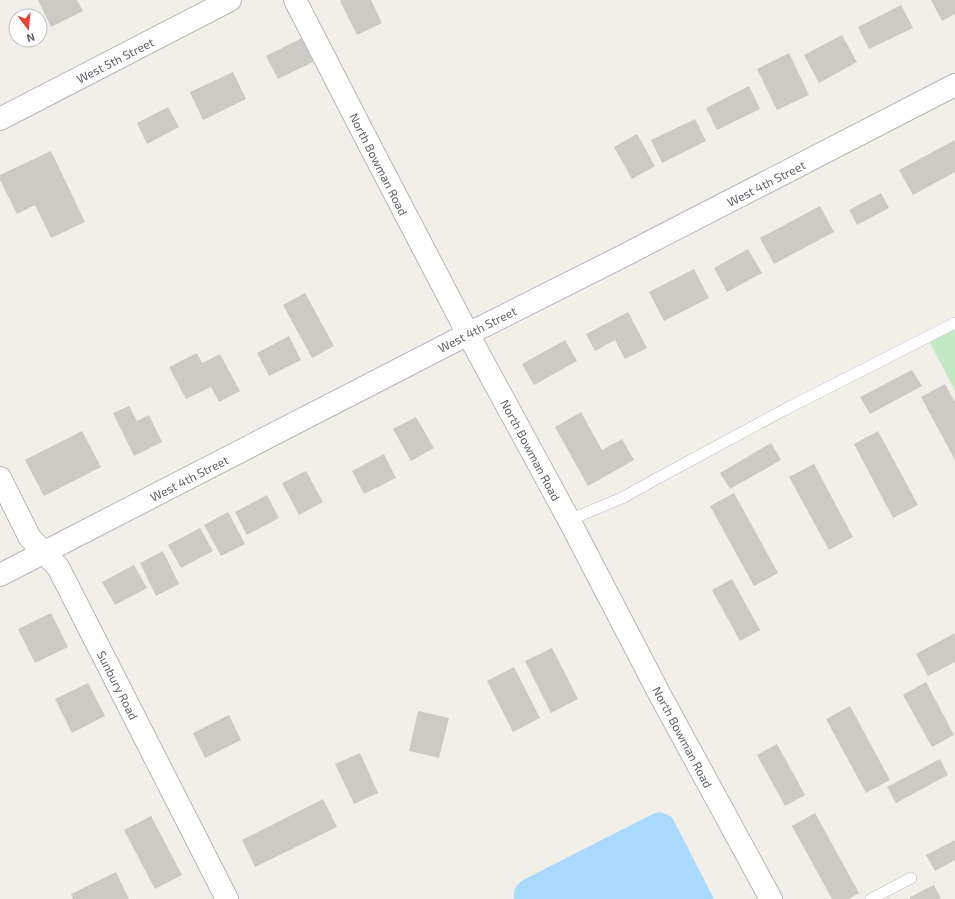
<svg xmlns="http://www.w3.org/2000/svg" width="955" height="899" font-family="'Exo 2',sans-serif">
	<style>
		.green { fill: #c5e8c5 }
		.water { fill: #aadaff }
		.building { fill: #cccac5 }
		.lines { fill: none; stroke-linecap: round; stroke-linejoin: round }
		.service-casing { stroke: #b5b8bc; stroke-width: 12 }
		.minor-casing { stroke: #b5b8bc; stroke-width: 24 }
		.tertiary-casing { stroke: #b5b8bc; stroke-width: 24 }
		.service { stroke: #fff; stroke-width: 11 }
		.minor { stroke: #fff; stroke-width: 22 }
		.tertiary { stroke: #fff; stroke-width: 22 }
		.labels { text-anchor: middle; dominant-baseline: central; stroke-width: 3.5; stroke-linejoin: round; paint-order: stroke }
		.street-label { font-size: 12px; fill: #5f6368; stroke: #fff }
	</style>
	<rect width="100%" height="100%" fill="#f1efe8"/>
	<path class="green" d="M955,323V391L927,337Z"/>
	<path class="water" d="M659,812C665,813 669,815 673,819L714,899H514C513,890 516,885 523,880L653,814Z"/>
	<path class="building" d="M38,0H77L83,11L51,27Z
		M342,0H371L382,23L357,35L340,1Z
		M931,0H955V14L942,21Z
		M901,5L913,28L869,49L858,27Z
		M842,35L857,62L819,83L804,55Z
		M302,38L313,62L278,79L266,56Z
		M789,53L809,95L777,110L757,69Z
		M233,72L246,99L203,120L190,92Z
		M749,86L760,109L717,130L706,108Z
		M168,107L179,127L147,144L137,123Z
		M695,119L706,141L662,163L651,140Z
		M637,134L655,166L632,179L614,147Z
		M955,140V172L913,195L899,170Z
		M51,151L85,222L51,238L35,205L17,214L0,180V175Z
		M881,193L889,208L857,225L849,210Z
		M820,206L834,232L774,264L760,238Z
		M748,249L762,273L727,292L714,268Z
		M694,269L709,298L664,321L649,292Z
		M305,293L334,346L312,358L283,305Z
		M628,312L647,348L625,359L615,340L595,351L586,334Z
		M289,336L301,360L269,376L257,353Z
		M565,340L577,361L534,385L522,364Z
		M197,353L202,363L220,354L240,391L219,402L211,387L186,399L169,367Z
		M912,370L922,386L870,414L860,397Z
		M945,384L955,402V460L921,397Z
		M129,406L137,421L149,415L162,442L134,456L113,413Z
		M581,412L602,450L622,439L634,460L588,486L555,427Z
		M416,417L434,448L411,461L393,429Z
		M82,431L101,467L44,496L25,460Z
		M878,431L918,505L893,518L854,444Z
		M771,443L781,460L730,489L720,473Z
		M384,454L396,478L364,494L352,471Z
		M814,464L853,537L829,550L789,477Z
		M306,471L323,502L299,515L282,483Z
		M734,493L778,573L754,586L710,506Z
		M267,495L279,518L247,535L235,512Z
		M228,512L245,544L221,556L204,525Z
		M200,528L213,551L181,568L168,545Z
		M163,551L179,584L156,596L140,563Z
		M134,565L147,588L115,605L102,582Z
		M732,579L760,630L740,641L712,590Z
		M51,613L68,647L35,663L18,629Z
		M955,633V662L928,676L916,654Z
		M552,648L578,699L551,713L525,661Z
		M514,667L540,718L513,732L487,681Z
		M926,682L954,735L932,747L903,695Z
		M88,683L105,716L72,733L55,699Z
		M850,706L890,780L866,793L826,719Z
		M418,711L449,718L439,758L409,751Z
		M229,715L241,740L205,758L193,733Z
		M777,744L805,795L785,806L757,755Z
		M360,753L378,793L354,804L335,764Z
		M940,759L948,775L896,803L887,787Z
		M323,799L337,827L255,867L242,840Z
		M815,813L859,893L849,899H832L792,826Z
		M151,816L182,875L155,889L124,830Z
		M955,840V860L935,871L926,855Z
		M116,872L129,899H73L71,894Z
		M934,885L941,899H910V897Z"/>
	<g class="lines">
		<defs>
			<path id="service" d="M569,520L622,498L658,478L784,410L955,323
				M871,899L911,878"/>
			<path id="minor" d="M295,0L370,146L468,334L569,520L660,695L771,899
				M0,478L30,538L58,567L227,899
				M0,575L468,334L621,257L955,85"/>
			<path id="tertiary" d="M0,119L230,0"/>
		</defs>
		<use href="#service" class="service-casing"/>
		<use href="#minor" class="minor-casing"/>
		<use href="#tertiary" class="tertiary-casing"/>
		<use href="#service" class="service"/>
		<use href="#minor" class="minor"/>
		<use href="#tertiary" class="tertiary"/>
	</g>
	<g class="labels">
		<g class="street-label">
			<text transform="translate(115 60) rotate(-27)">West 5th Street</text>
			<text transform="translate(379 164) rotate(63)">North Bowman Road</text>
			<text transform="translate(766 183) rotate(-27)">West 4th Street</text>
			<text transform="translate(477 329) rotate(-27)">West 4th Street</text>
			<text transform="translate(531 450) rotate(62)">North Bowman Road</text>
			<text transform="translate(189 478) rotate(-27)">West 4th Street</text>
			<text transform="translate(118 685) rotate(63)">Sunbury Road</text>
			<text transform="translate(683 737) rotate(62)">North Bowman Road</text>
		</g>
	</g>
	<g transform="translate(28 28) rotate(164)"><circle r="19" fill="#ffffff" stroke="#bfc1c3"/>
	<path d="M0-3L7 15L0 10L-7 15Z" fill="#ea4335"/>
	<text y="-6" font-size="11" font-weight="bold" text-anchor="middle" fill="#5f6368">N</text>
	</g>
</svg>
